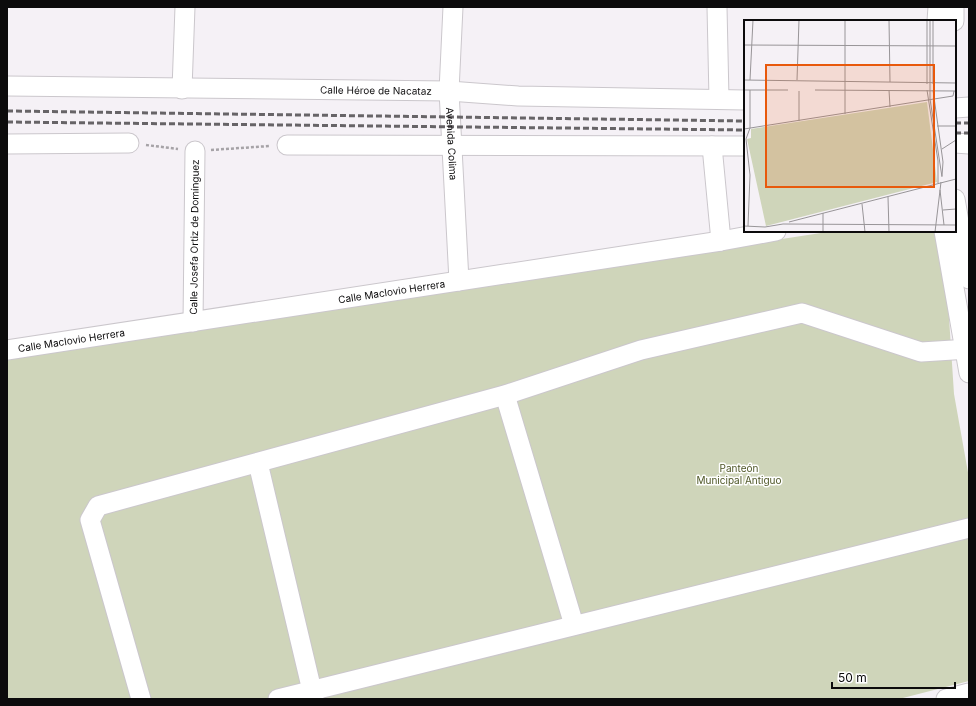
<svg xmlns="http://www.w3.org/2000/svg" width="976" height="706" font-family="Inter,sans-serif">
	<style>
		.green { fill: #cfd5ba }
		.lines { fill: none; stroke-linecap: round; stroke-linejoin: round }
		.minor-casing { stroke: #cbc7cc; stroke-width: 21 }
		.path { stroke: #a6a3a7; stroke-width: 2.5; stroke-dasharray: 3 2; stroke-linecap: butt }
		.minor { stroke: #fff; stroke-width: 19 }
		.rail { stroke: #676467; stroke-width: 3; stroke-dasharray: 6 3; stroke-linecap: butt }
		.labels { text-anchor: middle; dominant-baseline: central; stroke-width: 3; stroke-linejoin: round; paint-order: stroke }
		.street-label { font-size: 10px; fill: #0c0b0c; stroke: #fff }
		.park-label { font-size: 10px; fill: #4e5626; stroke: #fff }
		.inset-road { fill: none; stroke: #989598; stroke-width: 1 }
		.view { fill: #e8590c; fill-opacity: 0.15; stroke: #e8590c; stroke-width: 2 }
		.inset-edge { fill: none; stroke: #0c0b0c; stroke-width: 2 }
	</style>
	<rect width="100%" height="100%" fill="#f5f1f6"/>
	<path class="green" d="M834,231H937L947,287L954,394L969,478V681L899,699H7V357Z"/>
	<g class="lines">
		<defs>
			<g id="minor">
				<path id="s1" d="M453,7L449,91L459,281"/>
				<path d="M717,7L719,99"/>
				<path d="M954,7V21"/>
				<path d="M937,21L938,7"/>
				<path id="s2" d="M7,86L449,91L518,96L745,100"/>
				<path d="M182,89L185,7"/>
				<path d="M955,108L969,107"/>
				<path d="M955,143L969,144"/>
				<path d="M7,144L129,143"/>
				<path d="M287,145L745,146"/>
				<path d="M712,146L721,241"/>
				<path d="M955,199L969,279"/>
				<path d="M944,231L969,373"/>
				<path id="s3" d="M193,322L195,151"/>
				<path id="s4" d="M7,350L721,241L776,231"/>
				<path d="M505,395L574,625"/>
				<path d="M258,463L314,699"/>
				<path d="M141,699L90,520L98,506L505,395L641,350L802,313L921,352L969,349"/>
				<path d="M278,699L969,528"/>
				<path d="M946,699L969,693"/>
			</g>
		</defs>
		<use href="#minor" class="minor-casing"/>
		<path class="path" d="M146,145L178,149
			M211,150L270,146"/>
		<use href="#minor" class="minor"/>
		<path class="rail" d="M7,111L745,121
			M7,122L745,130
			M955,123H969
			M955,133H969"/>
	</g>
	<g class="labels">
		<g class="street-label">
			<text stroke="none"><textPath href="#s2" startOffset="369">Calle Héroe de Nacataz</textPath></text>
			<text stroke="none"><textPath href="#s1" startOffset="137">Avenida Colima</textPath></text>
			<text stroke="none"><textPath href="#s3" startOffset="85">Calle Josefa Ortiz de Domínguez</textPath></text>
			<text stroke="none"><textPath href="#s4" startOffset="389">Calle Maclovio Herrera</textPath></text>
			<text stroke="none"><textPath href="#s4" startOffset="65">Calle Maclovio Herrera</textPath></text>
		</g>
		<g class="park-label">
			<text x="739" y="468">Panteón<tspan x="739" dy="12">Municipal Antiguo</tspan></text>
		</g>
	</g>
	<g transform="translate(744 20)">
		<rect width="212" height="212" fill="#f5f1f6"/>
		<path d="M183,82L193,162L22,206L3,119L7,118V109Z" fill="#cfd5ba"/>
		<path class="inset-road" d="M101,0V94M145,0L146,62M183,0V64M186,0V79L198,157M189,0V64M0,25L212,26M0,60L212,63M6,60L9,0M53,60L55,0M0,70H44M71,70L211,71M145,70L146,87M183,70L194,141V163M189,70L199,142L198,156M55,101V71M193,106H212M0,109L209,76L210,71M198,129L212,120M196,170L200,205M144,177L145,212M118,184L121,212M199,190L212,189M45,202L212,159M0,206L21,207L39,204L212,205M4,206L6,155L2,119L6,108V70M79,212V193M191,212L197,162"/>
		<path class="view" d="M22,45H190V167H22Z"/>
		<rect width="212" height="212" class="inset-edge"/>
	</g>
	<rect width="976" height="706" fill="none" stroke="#0c0b0c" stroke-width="16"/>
	<path d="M832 682v6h123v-6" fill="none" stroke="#0c0b0c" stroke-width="2"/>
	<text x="838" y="682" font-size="12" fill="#0c0b0c" stroke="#ffffff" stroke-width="3" paint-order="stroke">50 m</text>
</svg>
